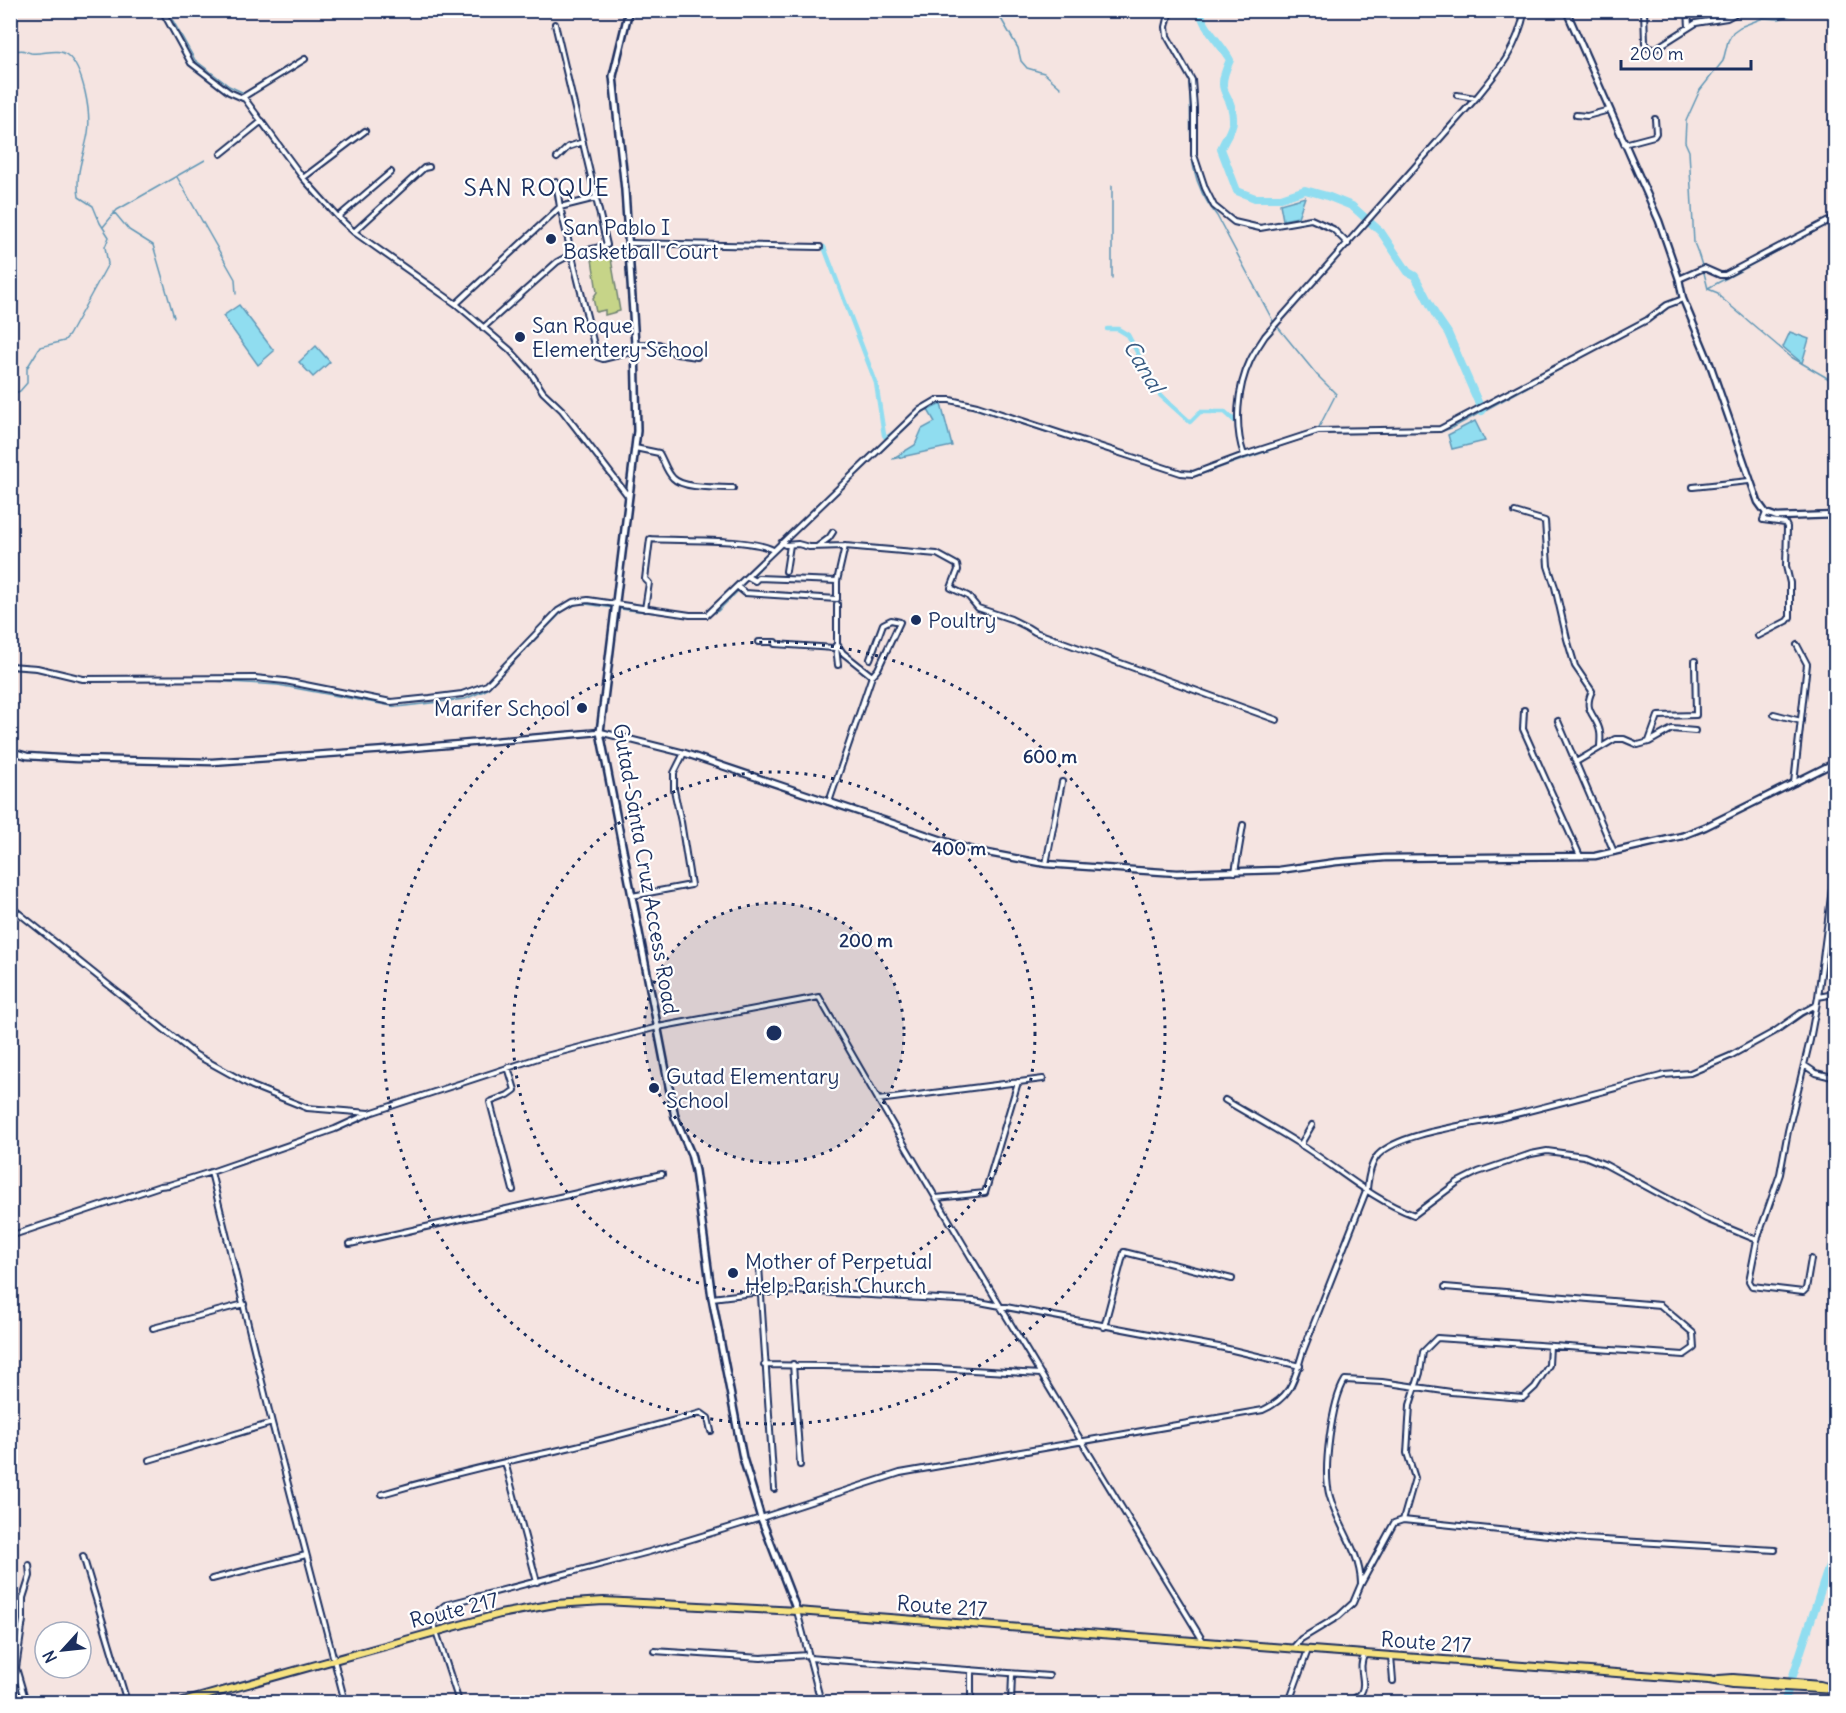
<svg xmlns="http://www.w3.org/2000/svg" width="1846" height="1713" font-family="Delius,sans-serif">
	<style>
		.green { fill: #c6d488; stroke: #708273; stroke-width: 1.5 }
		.water { fill: #90ddf0; stroke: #6197b6; stroke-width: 1.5 }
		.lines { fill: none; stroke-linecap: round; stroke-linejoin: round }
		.stream { stroke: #6197b6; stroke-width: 1.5 }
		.canal { stroke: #90ddf0; stroke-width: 4.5 }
		.river { stroke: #90ddf0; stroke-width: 8 }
		.minor-casing { stroke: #1b2f5e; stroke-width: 8 }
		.tertiary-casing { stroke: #1b2f5e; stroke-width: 9 }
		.secondary-casing { stroke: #1b2f5e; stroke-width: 10 }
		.primary-casing { stroke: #1b2f5e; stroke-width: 10 }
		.minor { stroke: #fff; stroke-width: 4 }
		.tertiary { stroke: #fff; stroke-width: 4.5 }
		.secondary { stroke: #fff; stroke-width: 5 }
		.primary { stroke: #f6e281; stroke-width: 6 }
		.ring { fill: none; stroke: #1b2f5e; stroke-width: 3; stroke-dasharray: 3 6 }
		.poi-dot { fill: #1b2f5e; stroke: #fff; stroke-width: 2 }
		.labels { text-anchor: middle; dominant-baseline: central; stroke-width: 4.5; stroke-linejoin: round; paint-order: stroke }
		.poi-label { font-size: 21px; fill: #1b2f5e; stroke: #fff; text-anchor: start }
		.street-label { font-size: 21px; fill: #1b2f5e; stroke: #fff }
		.water-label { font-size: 22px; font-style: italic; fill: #385a82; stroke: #fff }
		.quarter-label { font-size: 24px; letter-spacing: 1.5px; fill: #1b2f5e; stroke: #fff }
		.centre { fill: #1b2f5e; stroke: #fff; stroke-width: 3 }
		.ring-label { font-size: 18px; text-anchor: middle; font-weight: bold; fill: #1b2f5e; stroke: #fff; stroke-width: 4.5; stroke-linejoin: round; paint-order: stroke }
	</style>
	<rect width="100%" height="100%" fill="#f5e4e1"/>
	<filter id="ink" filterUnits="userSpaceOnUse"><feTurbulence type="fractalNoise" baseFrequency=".0167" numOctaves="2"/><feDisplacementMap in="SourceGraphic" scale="12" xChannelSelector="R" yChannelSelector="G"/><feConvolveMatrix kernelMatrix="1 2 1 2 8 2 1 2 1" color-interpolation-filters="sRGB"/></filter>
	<g filter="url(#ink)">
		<path class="green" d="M610,253L620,311L605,315V310L596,312L593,298L597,292L592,259Z"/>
		<path class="water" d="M1305,197L1298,217L1283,220L1280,204Z
			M239,305L274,351L258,365L223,316Z
			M1790,332L1809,339L1802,363L1783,347Z
			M316,346L330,362L313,377L299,362Z
			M941,404L952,446L892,459L915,445L922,429L935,422L928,410Z
			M1475,421L1485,441L1452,449L1448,435Z"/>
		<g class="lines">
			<path class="stream" d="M167,10L195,60L229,86L244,93
				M996,10L1018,48L1021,61L1027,68L1044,73L1061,88
				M10,49L14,51C26,49 22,51 31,53C43,55 57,47 67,55C84,68 91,114 88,133C84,157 75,171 79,197L93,206L100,223L109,237L105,247L108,264L69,335L64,341L40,347L27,368V383L20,391L15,393L10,389
				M1189,83C1194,134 1181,171 1217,216L1274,323
				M177,177L235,279L236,294
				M1112,186V279
				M114,212L129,230L153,245L174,317
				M103,227L117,210L205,160
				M1708,288L1836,220
				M1708,289C1705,276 1699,254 1694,243L1689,151L1685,142L1686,121L1700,90L1723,61L1728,41L1733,32L1740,27L1763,18L1779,19L1805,10
				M1708,289L1718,293L1719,296L1791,357L1836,383
				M1277,326L1317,375L1336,394L1317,431
				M785,542L922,413C942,399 949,402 972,408L1180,475L1196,476L1316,434L1440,432L1454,427L1663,313
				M752,577L782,546
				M741,587L748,580
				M620,609L701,618L718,611L739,590
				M10,669L37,671L66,677
				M196,680L278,685L397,707L465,699L486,690L563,611L579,603L614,608"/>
			<path class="canal" d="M824,247L876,383L884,435L886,438L894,433L897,436
				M1107,329H1118L1128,335L1160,395L1190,422L1200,412H1225L1236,422"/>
			<path class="river" d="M1200,10C1203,29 1221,43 1230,60C1213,97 1232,89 1233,118C1234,128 1224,140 1221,149L1237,191L1255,198H1281L1305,190L1327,196L1352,206L1381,232L1408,272L1415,276L1435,314L1448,333L1482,411
				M1781,1702L1785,1700L1836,1544"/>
			<defs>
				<path id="minor" d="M162,10L191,63L229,92L245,99L303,178L338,217L354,232L456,304L510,350L530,372L543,392L562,410L628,496
					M1170,10L1166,27L1167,36L1192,80L1194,108V155L1205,188L1214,206L1234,222L1260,228L1311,219L1333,229L1348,244
					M1644,10L1645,43L1648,48L1655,49L1696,23L1727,18L1742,10
					M1688,10L1689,27
					M1457,95L1475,98
					M243,97L305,59
					M1576,115L1587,116L1609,110
					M1624,144L1654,136L1656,133L1655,119
					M221,154L262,121
					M557,158L568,147L583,142
					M303,178L365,131
					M556,182L560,207L597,357L603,359L635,351
					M338,217L391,172
					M354,232L424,168L429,167
					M629,243L820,247
					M1679,279L1704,268L1720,275H1725L1836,217
					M456,304L560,207L596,198
					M483,328L557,262L572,254L607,245L555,24
					M635,344H659L676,354L697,357
					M635,448L659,453C664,461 666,471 673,478C683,489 718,487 733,488
					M1244,455L1318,431L1440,429L1647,320L1667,305L1683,299
					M1693,487L1749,481
					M1515,512L1545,521L1548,566L1555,587L1567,639L1575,666L1592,691C1582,712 1597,715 1600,732C1601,737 1600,743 1600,747
					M781,543L785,545L798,544L809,547L845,546L937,554L957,565L958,570L951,588L968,596L978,608L1011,619L1027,627L1035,632L1277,720
					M818,546L829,538L833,532
					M786,571L790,545
					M748,577L755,581L758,578L837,581
					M738,587L745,593L837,599V581L845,546
					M837,604V644L843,653L872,676
					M645,609L649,583L645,579L650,539C677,541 753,538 773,550
					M1758,636L1787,621L1790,617V583L1786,566L1787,527L1785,523L1763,520L1766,513
					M759,642H775V644L834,648L837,644
					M836,647L838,665
					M10,666L37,668L83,679L255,678L285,681L391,702L430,698L462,694L487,685L558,611L573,602L588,600L690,615H707L920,410L937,400H950L977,406L1181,473L1193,474L1244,455C1234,427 1237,388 1250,361C1254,352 1260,344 1265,336L1476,98C1500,69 1517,49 1525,10
					M1524,710L1523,729L1580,856
					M1774,714L1801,721
					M1558,721L1614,852
					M1649,741L1658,716L1696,715L1695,661
					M1576,762L1615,739H1624L1638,745L1649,742L1672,729L1695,731
					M1794,783L1807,664L1797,645
					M829,802L872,676L878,669L900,622L891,620L883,624L870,659
					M1046,864L1062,782
					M1235,872L1243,825
					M632,896L691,885L681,822L674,790V773L684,753
					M10,906L196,1055L252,1086L307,1108L369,1113
					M1818,997L1829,995L1836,990
					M1804,1065L1816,1073L1836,1078
					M508,1067L515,1090L508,1095L490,1102L513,1190
					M878,1100L1043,1079
					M1225,1100C1250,1115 1276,1129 1301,1145C1338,1168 1372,1200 1414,1215L1458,1182L1478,1172L1531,1154L1547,1151L1584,1156L1606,1165L1706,1219L1757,1240
					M1302,1146V1142L1312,1125
					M211,1172L272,1423L345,1702
					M936,1198L985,1193L1018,1082
					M10,1236L160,1186L169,1185L211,1172L335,1129L370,1113L538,1058L658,1027L819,997C943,1214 1073,1428 1203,1641
					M350,1244L662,1174
					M1811,1259L1806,1289L1803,1292L1752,1286L1749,1281L1757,1240L1780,1174L1788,1131L1810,1040L1818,997L1836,858
					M759,1266L774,1489
					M712,1298L761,1292L801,1291L974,1301L1224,1348L1300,1366
					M1104,1327L1124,1252L1232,1279
					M153,1328L244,1304
					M793,1364L800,1465
					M764,1365L936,1368L1041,1374
					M149,1460L272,1423
					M505,1462L537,1582
					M382,1494C440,1477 497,1463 555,1451C604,1440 653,1426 701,1413L708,1418L711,1431
					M1403,1520L1415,1478L1407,1453L1410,1405L1420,1373L1423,1352L1437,1338L1684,1355L1694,1348L1693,1333L1660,1305L1445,1287
					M83,1556L127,1702
					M212,1579L306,1555
					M1361,1583C1360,1551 1338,1526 1330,1497C1322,1472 1332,1401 1345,1380L1382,1382L1451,1392L1523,1398L1535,1387L1549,1365L1550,1346
					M797,1611L821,1702
					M1293,1648L1301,1639L1339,1616L1353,1603L1361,1584L1394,1523L1403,1520L1586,1539L1775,1550
					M654,1651L761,1658L808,1655
					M1391,1656L1393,1681
					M809,1658L1049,1676
					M26,1702L16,1668L23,1620V1598L30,1576L29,1565
					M459,1702L434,1625L439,1610L445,1605L649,1552L761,1518L900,1473L1263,1410C1293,1396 1294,1379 1303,1351L1367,1189C1368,1179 1371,1163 1378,1155C1401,1132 1472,1125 1504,1117C1558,1104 1611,1089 1664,1075L1690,1073L1730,1056L1774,1032L1801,1013L1816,1005
					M971,1702V1670
					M1011,1702L1012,1675
					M1289,1702L1308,1650
					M1348,1702C1352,1700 1358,1697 1361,1693C1368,1682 1356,1669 1365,1654"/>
				<path id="tertiary" d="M1566,10L1659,221L1679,279L1683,299L1710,364L1758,502L1766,513L1777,517L1836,515
					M10,751L27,756L76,759L212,762L401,749L600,732L684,753L972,850L1046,864L1177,873L1279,870L1336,862L1385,858L1595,856L1682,836L1705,827L1836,762"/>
				<path id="secondary" d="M629,10L613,76L625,190L635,344L637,431L600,732L675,1117L691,1154L695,1171L712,1298L743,1458L761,1518L797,1611"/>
				<path id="primary" d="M1719,1679L1733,1678L1820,1685L1831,1688
					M183,1702L500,1614L555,1604L604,1601L797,1611L1709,1680L1733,1684L1836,1690"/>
			</defs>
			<use href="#minor" class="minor-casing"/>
			<use href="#tertiary" class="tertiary-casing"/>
			<use href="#secondary" class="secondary-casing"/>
			<use href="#primary" class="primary-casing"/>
			<use href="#minor" class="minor"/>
			<use href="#tertiary" class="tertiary"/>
			<use href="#secondary" class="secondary"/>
			<use href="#primary" class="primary"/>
		</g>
	</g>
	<circle cx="774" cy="1033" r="130" fill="#1b2f5e" fill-opacity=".12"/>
	<g class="ring">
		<circle cx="774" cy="1033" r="130"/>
		<circle cx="774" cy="1033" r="261"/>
		<circle cx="774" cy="1033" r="391"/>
	</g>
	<g class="poi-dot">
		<circle cx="551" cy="239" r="6"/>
		<circle cx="520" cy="337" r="6"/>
		<circle cx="916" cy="620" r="6"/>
		<circle cx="582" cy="708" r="6"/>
		<circle cx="654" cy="1088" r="6"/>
		<circle cx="733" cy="1273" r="6"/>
	</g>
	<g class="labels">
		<g class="poi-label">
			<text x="563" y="227">San Pablo I<tspan x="563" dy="24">Basketball Court</tspan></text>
			<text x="532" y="325">San Roque<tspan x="532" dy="24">Elementery School</tspan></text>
			<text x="928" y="620">Poultry</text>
			<text x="570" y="708" text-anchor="end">Marifer School</text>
			<text x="666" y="1076">Gutad Elementary<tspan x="666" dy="24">School</tspan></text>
			<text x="745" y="1261">Mother of Perpetual<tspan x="745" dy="24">Help Parish Church</tspan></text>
		</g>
		<g class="street-label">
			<text transform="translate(646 869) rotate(80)">Gutad-Santa Cruz Access Road</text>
			<text transform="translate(942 1606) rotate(4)">Route 217</text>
			<text transform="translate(454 1610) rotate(-14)">Route 217</text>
			<text transform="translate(1426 1642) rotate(4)">Route 217</text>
		</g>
		<g class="water-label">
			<text transform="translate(1144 366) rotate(59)">Canal</text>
		</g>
		<g class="quarter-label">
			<text x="537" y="187">SAN ROQUE</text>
		</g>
	</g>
	<circle cx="774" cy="1033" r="9" class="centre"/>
	<g class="ring-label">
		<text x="1050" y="763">600 m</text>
		<text x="959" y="855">400 m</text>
		<text x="866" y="947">200 m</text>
	</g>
	<rect width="1846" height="1713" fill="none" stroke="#fff" stroke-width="36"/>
	<rect x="18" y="18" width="1810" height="1677" fill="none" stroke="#1b2f5e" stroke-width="2" filter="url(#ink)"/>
	<g transform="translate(63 1650) rotate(243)"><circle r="28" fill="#ffffff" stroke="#a4acbf" stroke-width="1.5"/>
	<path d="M0-4.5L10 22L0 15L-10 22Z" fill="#1b2f5e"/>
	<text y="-9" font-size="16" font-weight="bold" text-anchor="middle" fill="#1b2f5e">N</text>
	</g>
	<path d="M1621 60v9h130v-9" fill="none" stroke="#1b2f5e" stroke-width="3"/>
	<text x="1630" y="60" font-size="18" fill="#1b2f5e" stroke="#ffffff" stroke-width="4.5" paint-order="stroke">200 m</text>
</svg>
